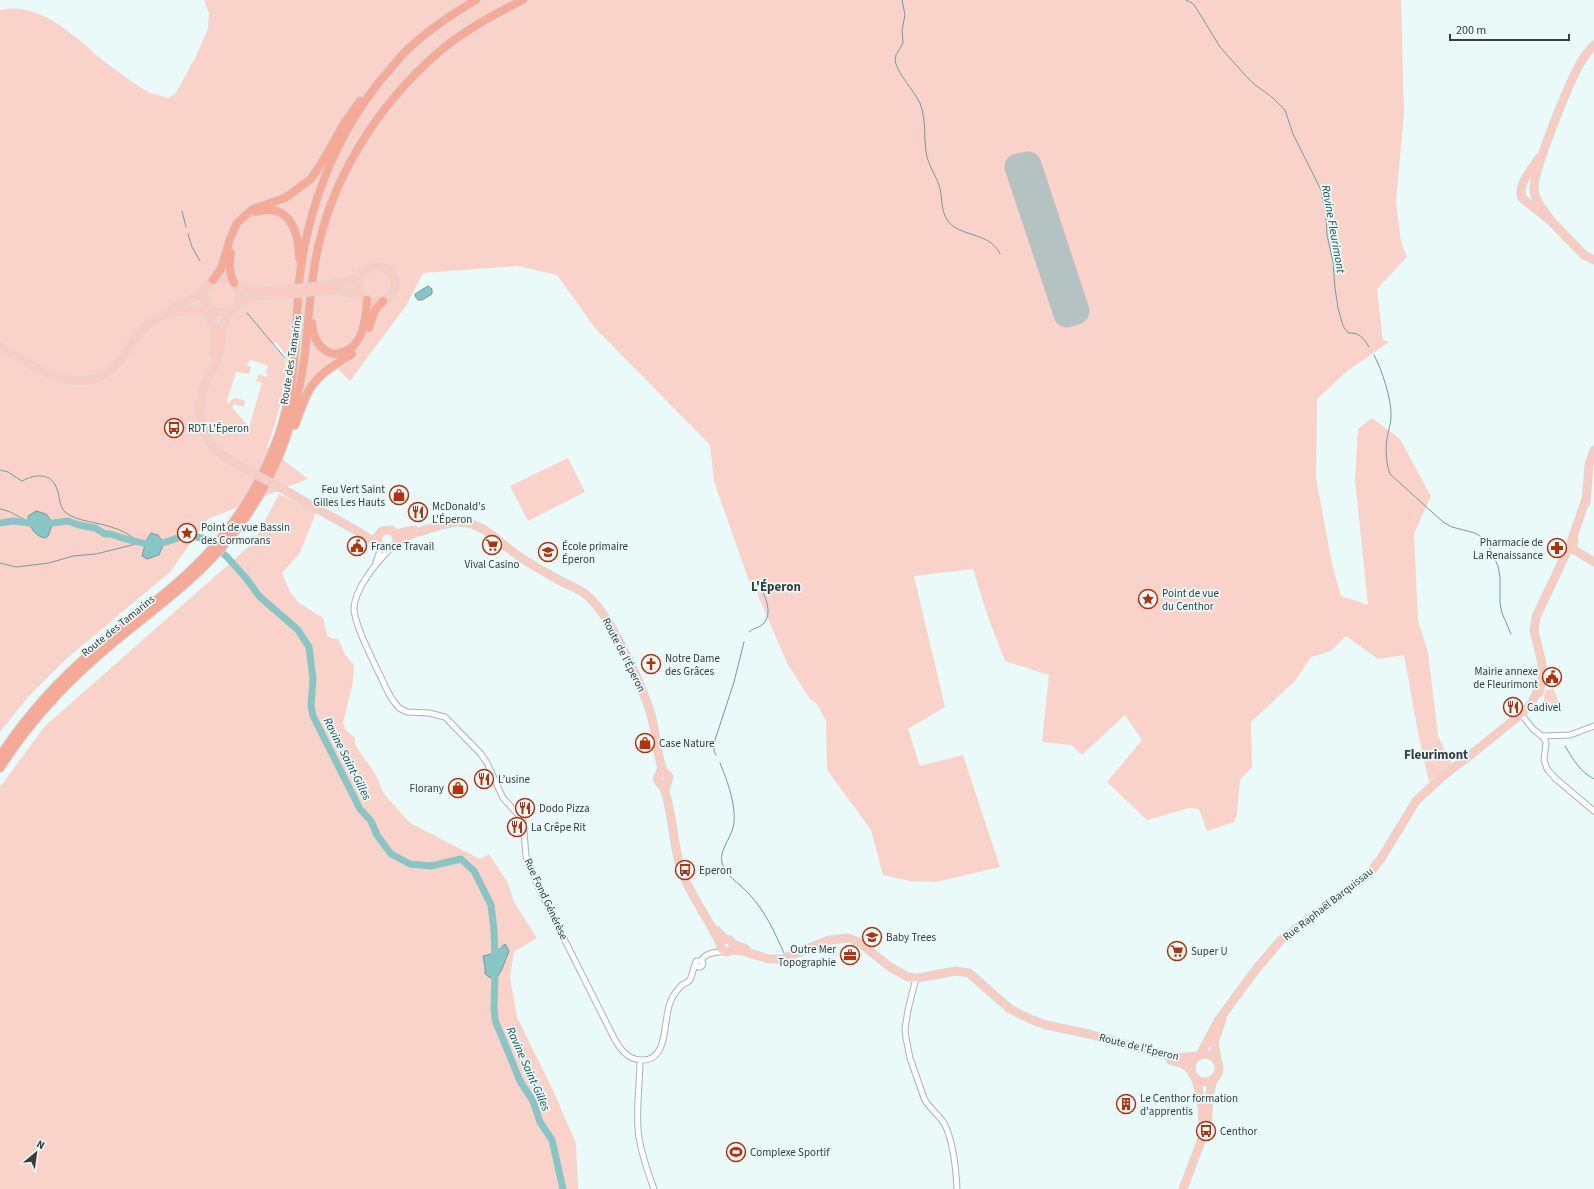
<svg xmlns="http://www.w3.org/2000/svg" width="1594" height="1189" font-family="'Source Sans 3',sans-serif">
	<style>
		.green { fill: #f9d3ca; fill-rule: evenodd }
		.water { fill: #88c6c6; stroke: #709d9d }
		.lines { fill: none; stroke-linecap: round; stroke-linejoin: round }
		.stream { stroke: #709d9d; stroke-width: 1 }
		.river { stroke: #88c6c6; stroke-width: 7 }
		.runway { stroke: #b4c2c2; stroke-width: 27 }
		.minor-casing { stroke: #a6b6b6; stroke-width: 7 }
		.major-casing { stroke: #d7d8d8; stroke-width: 9 }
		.highway-casing { stroke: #d7d8d8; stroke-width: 10 }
		.minor { stroke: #fff; stroke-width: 5 }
		.major { stroke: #f9ccc1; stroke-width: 7 }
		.highway { stroke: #f5aa98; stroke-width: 8 }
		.major-bridge-casing { stroke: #d7d8d8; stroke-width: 9; stroke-linecap: butt }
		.major-bridge { stroke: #f9ccc1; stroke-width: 7 }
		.labels { text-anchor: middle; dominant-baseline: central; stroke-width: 3.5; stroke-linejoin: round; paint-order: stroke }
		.street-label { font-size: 11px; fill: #373e3e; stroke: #e9faf9 }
		.poi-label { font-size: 11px; fill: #373e3e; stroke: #e9faf9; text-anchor: start }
		.water-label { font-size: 12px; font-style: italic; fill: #1a5151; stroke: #e9faf9 }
		.quarter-label { font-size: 13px; font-weight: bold; fill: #373e3e; stroke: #e9faf9 }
	</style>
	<rect width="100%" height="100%" fill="#e9faf9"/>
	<path class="green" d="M204,0H1401L1404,113L1396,201L1401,242L1407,257L1377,289L1383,340L1389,342L1347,371L1317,399L1316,478L1332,564L1341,596L1368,605L1355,480L1358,429L1372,418L1400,439L1431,496L1414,534L1418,621L1428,652L1438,736L1452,764L1429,782L1419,738L1404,655L1378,659L1346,636L1331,651L1311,657L1295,681L1251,722L1252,767L1240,780L1237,814L1234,822L1207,831L1199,809L1189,808L1147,820L1107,782L1142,740L1125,715L1082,755L1071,745L1042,742L1049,675L1005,661L988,617L973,569L914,576L945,707L908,729L920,766L963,755L1000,867L936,882L910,881L883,875L871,830L827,770L826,721L817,704L810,699L787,663L754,586L750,584L714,481L710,445L595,328L557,275L518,266L423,273L406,306L350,381L332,363C316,373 309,382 299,398L308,368L309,344L301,339L290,340L288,365L285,360L287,356L276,342L272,344C275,349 282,353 284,359C292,375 274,429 267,447L308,479L208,519L170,572L65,660L28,697L0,732V10C41,0 77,39 105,62C116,70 139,88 151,93C156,95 162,96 168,98L176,93L196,56L208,29L209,13ZM251,360L268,366L265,373L268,374L266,377L259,374L256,381L262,383L249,427L232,407L235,404L244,407L245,401L236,398L231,400L229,404L227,401L236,372L249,374L251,367L246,365Z
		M568,458L585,492L528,521L510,486Z
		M279,494L316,512L300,553L282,573L290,592L299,603L323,618L327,635L331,638L338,639L346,656L354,665L353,682L343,723L345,729L355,738V744L359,751L375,773L384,794L410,823L480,859L489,854L508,883L514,902L537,938L514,952L510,977L517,1017L552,1088L576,1143L578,1189H0V787L45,726L254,542Z
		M1554,689L1560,706L1543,708L1545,690Z"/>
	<path class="water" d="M428,286L432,289V294L422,300H418L415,296V294Z
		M36,511L46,514L53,523L48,536L45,538C34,536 29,526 28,516Z
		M151,533L158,535L164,543L159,555L147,559L142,556L146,541Z
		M505,944L509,951L502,969L495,981L485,974V967L483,956L495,953Z"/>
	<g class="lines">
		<path class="stream" d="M902,0L905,15L902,30L903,43L896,55L895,61C899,76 913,89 920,103C927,121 923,140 927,157C930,168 936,176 939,185C943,197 940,210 948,221C959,237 991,232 1000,254
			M1186,0L1192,3L1195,6L1220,47L1245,75L1254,84L1273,98L1285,110L1293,134L1321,190L1326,215L1327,235L1333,262L1335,288L1338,308L1343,326L1348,333C1359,332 1364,338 1369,347
			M182,211L186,227
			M188,234L192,247L200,261
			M247,313L285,358
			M1374,355C1382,370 1392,400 1391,417C1391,421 1390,425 1389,429C1385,442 1385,461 1390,474L1443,522L1452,527L1475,533L1486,540L1498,566L1500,577V603L1502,613L1511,634
			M0,470L8,472L22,481C35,474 51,472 57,489C60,497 59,506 65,512C77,522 99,522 114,528C124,531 132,537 141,543
			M0,509C10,510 19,518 28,521
			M0,563L16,567L49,563L73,556L96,554L140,543
			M749,632C753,628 759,628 763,624C773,614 766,598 761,588
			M1565,746C1573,759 1580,772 1594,779
			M716,755L714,751L715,740L734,682L744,642
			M720,763C727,780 738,809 733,828C730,839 719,851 722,863C726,877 741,884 750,895C765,911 775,933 784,953"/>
		<path class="river" d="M0,523L13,521L29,523H53L68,521L79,525L95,528L105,534H110C141,544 156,550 186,534L208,540L227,557L246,578L259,596L298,630L309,647L313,679L311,706L313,716L360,809L371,821L377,835L391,854L410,864L431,866L461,859L474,871L491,905L494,930L495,961
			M495,973L494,1007L495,1020L520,1081L533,1101L540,1122L552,1140L563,1189"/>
		<path class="runway" d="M1028,165L1076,311L1067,314L1018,167Z"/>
		<defs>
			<path id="minor" d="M390,549C377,562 355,588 354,608C354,626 379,672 387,690L392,699L399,708L407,712L429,713L445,717L481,754L487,763L503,798L523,820L526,856L539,889L614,1038C620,1049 627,1059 641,1060C669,1062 663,1020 670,1003C672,997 677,990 682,985C684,984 688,982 690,980C691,978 695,964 696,961H701
				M376,562L381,548
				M1521,714L1533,729L1544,738L1546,743L1544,760L1547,769L1555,778L1594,811
				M1543,736L1570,735L1594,726
				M701,961C706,952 715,953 724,951
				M695,966L700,967L702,966L703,963L701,961
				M916,978L908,1010L905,1029L906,1038L910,1058L924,1098C929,1109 940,1115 945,1125C954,1144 956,1168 957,1189
				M640,1060C640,1085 635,1113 639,1138C642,1155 648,1173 654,1189"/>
			<path id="major" d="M1539,158C1532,169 1517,184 1522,198L1552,222L1584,255L1594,260
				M1552,222C1546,213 1535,202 1534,190C1532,173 1570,80 1581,62C1585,56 1589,50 1594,45
				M359 284a18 18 0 1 1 36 0a18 18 0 1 1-36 0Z
				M317,286C333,285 346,283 360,277
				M237,287L258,291L293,289
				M317,291L334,290L362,294
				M236,306C254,271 195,270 205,301C207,306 213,311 219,312C230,314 234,305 243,301C258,294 276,295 292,294
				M231,310C219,323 223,344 217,360C214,368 208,376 205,384C196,405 198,431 214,448C222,456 232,461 242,467
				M167,313C177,312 190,309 199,310C217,313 217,342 214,355
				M0,346C32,366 82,401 116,365C127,354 134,337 146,326C164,310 187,305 205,289
				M277,486L357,531L386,549C394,549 396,542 403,538C411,534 449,522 458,522C484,522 500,544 520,557C532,565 545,572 557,579C566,584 576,588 584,593C609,611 640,681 650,711C656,730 656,750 662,768C663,772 667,774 669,777L665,790
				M1586,503L1589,465L1594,450
				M395,534L414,530
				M1574,541L1572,546L1573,549L1594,562
				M378,543L377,537L382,531L391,530L395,534L397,538
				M1539,693L1543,673L1541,659L1534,631L1536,617L1570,545L1586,499
				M662,768L657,779C659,784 664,786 665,791C673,817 673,844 681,870C691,896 708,918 720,943
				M716,930L725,939L730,940L733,944
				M723,940L720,944L721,949L726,952L732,950
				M733,944L746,949
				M732,950L742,951L769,959H782L829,940L849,938L860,943L890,967L908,977L916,978L924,977L956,971L969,973L1010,1009L1030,1019L1046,1025L1089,1034L1175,1058L1198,1056
				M1191 1068a14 14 0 1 1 28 0a14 14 0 1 1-28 0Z
				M1200,1055L1218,1021L1257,968L1281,940L1369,874L1382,857L1416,801L1443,776L1478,749L1521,714L1531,704L1539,688
				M1170,1060L1183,1064L1191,1070
				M1217,1060L1214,1042L1222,1020
				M1196,1079L1202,1106L1203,1130
				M1183,1189L1206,1128C1210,1112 1207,1096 1213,1081"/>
			<path id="highway" d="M256,212C289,202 299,231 299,258
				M231,253C229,265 229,272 234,283
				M213,280L221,269L230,239L237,223L253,209L285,198L311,179L321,164L345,122L360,101
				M312,323C313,338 319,350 334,354C362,352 366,323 367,300
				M369,328L375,310L383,301
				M295,425C299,413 303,401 309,390C319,373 336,364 352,354
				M0,756C26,716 60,679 96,648C127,622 161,599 190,571C218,545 243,512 260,478C276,448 287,414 292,380C297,348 296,315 299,282C307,209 334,139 380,81C389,71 398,59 408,49C428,30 452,14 476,0
				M0,768C27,726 61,688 99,655C127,630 157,609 185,584C219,555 249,517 269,478C287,442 298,401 304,361C308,331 309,300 314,270C326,185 376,106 440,51C465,30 494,14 523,0"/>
		</defs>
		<use href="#minor" class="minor-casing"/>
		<use href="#major" class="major-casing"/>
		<use href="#highway" class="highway-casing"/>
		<use href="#minor" class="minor"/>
		<use href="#major" class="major"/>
		<use href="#highway" class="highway"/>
		<defs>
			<path id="major-bridge" d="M293,289L317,286
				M292,294L317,291
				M242,467L277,486"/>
		</defs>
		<use href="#major-bridge" class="major-bridge-casing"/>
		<use href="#major-bridge" class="major-bridge"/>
	</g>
	<defs>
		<symbol id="bus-ring" viewBox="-11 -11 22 22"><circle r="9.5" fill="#e9faf9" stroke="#ba2f0b" stroke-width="1.5"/><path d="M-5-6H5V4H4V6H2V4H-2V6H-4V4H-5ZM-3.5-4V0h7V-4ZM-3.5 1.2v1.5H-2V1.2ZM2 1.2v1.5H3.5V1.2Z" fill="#ba2f0b"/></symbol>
		<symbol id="shop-ring" viewBox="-11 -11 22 22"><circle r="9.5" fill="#e9faf9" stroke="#ba2f0b" stroke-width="1.5"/><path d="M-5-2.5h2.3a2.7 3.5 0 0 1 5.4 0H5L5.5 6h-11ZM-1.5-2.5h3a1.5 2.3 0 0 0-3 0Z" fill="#ba2f0b"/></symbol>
		<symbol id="restaurant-ring" viewBox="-11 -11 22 22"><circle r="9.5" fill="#e9faf9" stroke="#ba2f0b" stroke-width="1.5"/><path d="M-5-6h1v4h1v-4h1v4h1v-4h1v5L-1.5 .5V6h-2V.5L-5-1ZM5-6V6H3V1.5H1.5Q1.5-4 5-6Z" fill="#ba2f0b"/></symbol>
		<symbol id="sight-ring" viewBox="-11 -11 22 22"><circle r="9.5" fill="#e9faf9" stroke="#ba2f0b" stroke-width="1.5"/><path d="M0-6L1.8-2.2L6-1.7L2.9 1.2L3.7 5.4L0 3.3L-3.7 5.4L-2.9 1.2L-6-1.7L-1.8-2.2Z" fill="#ba2f0b"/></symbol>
		<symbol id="supermarket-ring" viewBox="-11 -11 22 22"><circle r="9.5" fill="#e9faf9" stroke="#ba2f0b" stroke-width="1.5"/><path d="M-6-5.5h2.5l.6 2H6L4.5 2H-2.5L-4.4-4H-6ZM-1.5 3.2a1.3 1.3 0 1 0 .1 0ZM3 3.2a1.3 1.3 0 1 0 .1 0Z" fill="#ba2f0b"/></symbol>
		<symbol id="civic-ring" viewBox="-11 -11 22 22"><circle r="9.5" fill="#e9faf9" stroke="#ba2f0b" stroke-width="1.5"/><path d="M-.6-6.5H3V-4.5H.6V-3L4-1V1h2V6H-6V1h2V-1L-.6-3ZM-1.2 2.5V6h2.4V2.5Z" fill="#ba2f0b"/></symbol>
		<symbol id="pharmacy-ring" viewBox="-11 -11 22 22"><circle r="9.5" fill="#e9faf9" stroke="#ba2f0b" stroke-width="1.5"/><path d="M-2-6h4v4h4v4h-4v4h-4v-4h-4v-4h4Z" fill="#ba2f0b"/></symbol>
		<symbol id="school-ring" viewBox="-11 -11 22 22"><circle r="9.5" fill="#e9faf9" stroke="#ba2f0b" stroke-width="1.5"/><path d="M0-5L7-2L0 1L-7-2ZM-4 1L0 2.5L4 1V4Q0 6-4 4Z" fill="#ba2f0b"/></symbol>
		<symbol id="church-ring" viewBox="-11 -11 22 22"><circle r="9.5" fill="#e9faf9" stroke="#ba2f0b" stroke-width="1.5"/><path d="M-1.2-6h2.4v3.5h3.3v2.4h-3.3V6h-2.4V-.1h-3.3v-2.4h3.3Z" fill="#ba2f0b"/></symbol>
		<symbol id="office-ring" viewBox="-11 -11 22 22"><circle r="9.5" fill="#e9faf9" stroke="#ba2f0b" stroke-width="1.5"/><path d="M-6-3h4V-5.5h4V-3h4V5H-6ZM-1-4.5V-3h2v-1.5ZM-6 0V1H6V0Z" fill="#ba2f0b"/></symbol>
		<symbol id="building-ring" viewBox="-11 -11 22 22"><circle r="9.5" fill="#e9faf9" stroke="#ba2f0b" stroke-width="1.5"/><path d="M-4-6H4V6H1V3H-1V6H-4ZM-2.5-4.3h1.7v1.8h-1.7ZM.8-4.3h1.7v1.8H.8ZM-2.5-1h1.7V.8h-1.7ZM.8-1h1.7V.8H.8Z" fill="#ba2f0b"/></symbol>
		<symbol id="stadium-ring" viewBox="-11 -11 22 22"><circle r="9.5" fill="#e9faf9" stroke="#ba2f0b" stroke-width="1.5"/><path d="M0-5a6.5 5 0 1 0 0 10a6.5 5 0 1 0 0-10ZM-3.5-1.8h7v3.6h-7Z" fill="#ba2f0b"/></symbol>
	</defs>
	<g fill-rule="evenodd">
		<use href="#bus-ring" x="163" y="417" width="22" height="22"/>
		<use href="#shop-ring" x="388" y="484" width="22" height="22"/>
		<use href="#restaurant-ring" x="407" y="501" width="22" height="22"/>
		<use href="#sight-ring" x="176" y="522" width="22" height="22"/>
		<use href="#supermarket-ring" x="481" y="534" width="22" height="22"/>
		<use href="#civic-ring" x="346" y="535" width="22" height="22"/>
		<use href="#pharmacy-ring" x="1546" y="537" width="22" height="22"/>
		<use href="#school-ring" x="537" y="541" width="22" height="22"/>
		<use href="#sight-ring" x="1137" y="588" width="22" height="22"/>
		<use href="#church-ring" x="640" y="653" width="22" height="22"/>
		<use href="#civic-ring" x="1541" y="666" width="22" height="22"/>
		<use href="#restaurant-ring" x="1502" y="696" width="22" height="22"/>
		<use href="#shop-ring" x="634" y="732" width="22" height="22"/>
		<use href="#restaurant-ring" x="473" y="768" width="22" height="22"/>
		<use href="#shop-ring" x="447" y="777" width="22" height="22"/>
		<use href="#restaurant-ring" x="514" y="797" width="22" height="22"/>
		<use href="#restaurant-ring" x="506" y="816" width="22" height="22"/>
		<use href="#bus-ring" x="674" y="859" width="22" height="22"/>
		<use href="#school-ring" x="861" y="926" width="22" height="22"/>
		<use href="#supermarket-ring" x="1166" y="940" width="22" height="22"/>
		<use href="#office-ring" x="839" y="944" width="22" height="22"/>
		<use href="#building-ring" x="1115" y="1093" width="22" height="22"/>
		<use href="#bus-ring" x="1195" y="1120" width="22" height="22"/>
		<use href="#stadium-ring" x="725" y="1141" width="22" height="22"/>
	</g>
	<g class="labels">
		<g class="street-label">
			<text transform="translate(291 360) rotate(-81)">Route des Tamarins</text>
			<text transform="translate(118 626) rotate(-39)">Route des Tamarins</text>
			<text transform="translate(624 655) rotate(63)">Route de l'Éperon</text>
			<text transform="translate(546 899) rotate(65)">Rue Fond Générèse</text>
			<text transform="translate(1328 904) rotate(-38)">Rue Raphaël Barquissau</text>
			<text transform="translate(1139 1047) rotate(14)">Route de l'Éperon</text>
		</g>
		<g class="poi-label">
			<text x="188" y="428">RDT L'Éperon</text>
			<text x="385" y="489" text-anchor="end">Feu Vert Saint<tspan x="385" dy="13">Gilles Les Hauts</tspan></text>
			<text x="432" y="506">McDonald's<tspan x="432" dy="13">L'Éperon</tspan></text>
			<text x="201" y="527">Point de vue Bassin<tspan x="201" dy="13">des Cormorans</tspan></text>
			<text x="1543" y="542" text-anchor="end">Pharmacie de<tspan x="1543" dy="13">La Renaissance</tspan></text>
			<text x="371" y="546">France Travail</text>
			<text x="562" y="546">École primaire<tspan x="562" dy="13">Éperon</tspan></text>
			<text x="492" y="564" text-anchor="middle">Vival Casino</text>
			<text x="1162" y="593">Point de vue<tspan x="1162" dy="13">du Centhor</tspan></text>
			<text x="665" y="658">Notre Dame<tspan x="665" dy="13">des Grâces</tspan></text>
			<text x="1538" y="671" text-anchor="end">Mairie annexe<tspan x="1538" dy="13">de Fleurimont</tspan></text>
			<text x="1527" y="707">Cadivel</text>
			<text x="659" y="743">Case Nature</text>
			<text x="498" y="779">L’usine</text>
			<text x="444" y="788" text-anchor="end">Florany</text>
			<text x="539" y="808">Dodo Pizza</text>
			<text x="531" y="827">La Crêpe Rit</text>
			<text x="699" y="870">Eperon</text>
			<text x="886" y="937">Baby Trees</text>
			<text x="836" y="949" text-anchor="end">Outre Mer<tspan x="836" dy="13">Topographie</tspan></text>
			<text x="1191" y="951">Super U</text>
			<text x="1140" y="1098">Le Centhor formation<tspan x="1140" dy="13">d'apprentis</tspan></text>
			<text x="1220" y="1131">Centhor</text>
			<text x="750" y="1152">Complexe Sportif</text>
		</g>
		<g class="water-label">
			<text transform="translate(1333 229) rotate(80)">Ravine Fleurimont</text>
			<text transform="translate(347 759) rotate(63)">Ravine Saint-Gilles</text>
			<text transform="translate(528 1069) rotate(66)">Ravine Saint-Gilles</text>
		</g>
		<g class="quarter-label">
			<text x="776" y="587">L'Éperon</text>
			<text x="1436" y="755">Fleurimont</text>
		</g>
	</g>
	<g transform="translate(36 1153) rotate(29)" stroke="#e9faf9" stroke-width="3" paint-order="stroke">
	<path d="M0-3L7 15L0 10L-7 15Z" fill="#373e3e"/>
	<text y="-6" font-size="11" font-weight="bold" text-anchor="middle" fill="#373e3e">N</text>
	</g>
	<path d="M1450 34v6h119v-6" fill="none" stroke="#373e3e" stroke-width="2"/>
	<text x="1456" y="34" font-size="12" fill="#373e3e" stroke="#e9faf9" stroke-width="3" paint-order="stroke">200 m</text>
</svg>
